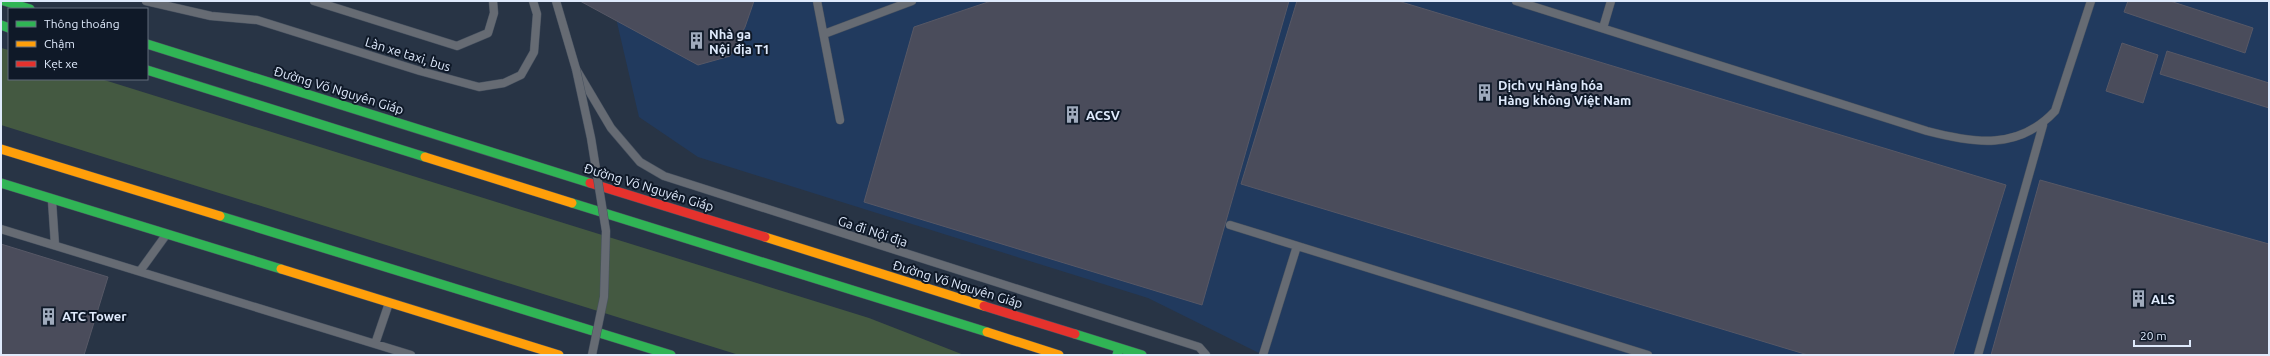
<svg xmlns="http://www.w3.org/2000/svg" width="2270" height="356" font-family="Ubuntu,sans-serif">
	<style>
		.built { fill: #213a5e }
		.green { fill: #445941 }
		.building { fill: #4a4c5b; stroke: #575866 }
		.lines { fill: none; stroke-linecap: round; stroke-linejoin: round }
		.lane-casing { stroke: #485260; stroke-width: 9 }
		.fast-casing { stroke: #485260; stroke-width: 10 }
		.slow-casing { stroke: #485260; stroke-width: 10 }
		.jam-casing { stroke: #485260; stroke-width: 10 }
		.lane { stroke: #666b73; stroke-width: 8 }
		.fast { stroke: #30b455; stroke-width: 9 }
		.slow { stroke: #ff9f0a; stroke-width: 9 }
		.jam { stroke: #e5322d; stroke-width: 9 }
		.lane-bridge-casing { stroke: #485260; stroke-width: 9; stroke-linecap: butt }
		.lane-bridge { stroke: #666b73; stroke-width: 8 }
		.labels { text-anchor: middle; dominant-baseline: central; stroke-width: 4; stroke-linejoin: round; paint-order: stroke }
		.poi-label { font-size: 13px; font-weight: bold; fill: #dfeafc; stroke: #0f1928; text-anchor: start }
		.street-label { font-size: 13px; fill: #dfeafc; stroke: #0f1928 }
	</style>
	<rect width="100%" height="100%" fill="#283445"/>
	<path class="built" d="M612,1H2269V355H1263L1148,298L698,157L639,117Z"/>
	<path class="green" d="M1,48L9,50V79H101L869,318L964,355H739L1,125Z"/>
	<path class="building" d="M580,1H754L745,27L730,56L698,65Z
		M991,1H1289L1202,305L864,202L914,27Z
		M1297,1H1398L2006,185L1953,355H1808L1241,184Z
		M2128,1H2170L2253,28L2245,53L2124,12Z
		M2122,43L2158,55L2143,103L2106,91Z
		M2167,51L2269,83V108L2160,74Z
		M2040,180L2269,244V355H1991Z
		M1,244L108,277L84,355H1Z"/>
	<g class="lines">
		<defs>
			<path id="lane" d="M146,1L211,16L257,20L420,71L479,87L504,83L521,75L534,52L537,14L533,1
				M314,1L457,46L488,33L494,13L493,1
				M556,1L576,69L611,128L640,162L664,176L1199,347L1206,355
				M817,1L840,120
				M1516,1L1927,131C1973,143 2018,151 2055,111L2091,1
				M1603,28L1611,1
				M824,34L912,1
				M52,201L55,245
				M1230,225L1648,355
				M1,229L411,355
				M140,271L166,235
				M375,344L389,303
				M1263,355L1297,246
				M1978,355L2043,125"/>
			<path id="fast" d="M4,1L30,9
				M1,25L9,28
				M147,44L590,183
				M147,70L425,157
				M1,183L281,269
				M572,203L987,332
				M220,216L671,355
				M1075,334L1142,355
				M1117,355L1119,348"/>
			<path id="slow" d="M1,149L220,216
				M425,157L572,203
				M765,237L984,306
				M281,269L559,355
				M987,332L1059,355"/>
			<path id="jam" d="M590,183L765,237
				M984,306L1075,334"/>
		</defs>
		<use href="#lane" class="lane-casing"/>
		<use href="#fast" class="fast-casing"/>
		<use href="#slow" class="slow-casing"/>
		<use href="#jam" class="jam-casing"/>
		<use href="#lane" class="lane"/>
		<use href="#fast" class="fast"/>
		<use href="#slow" class="slow"/>
		<use href="#jam" class="jam"/>
		<defs>
			<path id="lane-bridge" d="M576,69L591,138L606,231L604,297L592,355"/>
		</defs>
		<use href="#lane-bridge" class="lane-bridge-casing"/>
		<use href="#lane-bridge" class="lane-bridge"/>
	</g>
	<defs>
		<symbol id="building-bare" viewBox="-9 -9 18 18"><path d="M-4-6H4V6H1V3H-1V6H-4ZM-2.5-4.3h1.7v1.8h-1.7ZM.8-4.3h1.7v1.8H.8ZM-2.5-1h1.7V.8h-1.7ZM.8-1h1.7V.8H.8Z" fill="#9faabc" stroke="#0f1928" stroke-width="2.5" paint-order="stroke"/></symbol>
	</defs>
	<g fill-rule="evenodd">
		<use href="#building-bare" x="684" y="28" width="25" height="25"/>
		<use href="#building-bare" x="1472" y="80" width="25" height="25"/>
		<use href="#building-bare" x="1060" y="102" width="25" height="25"/>
		<use href="#building-bare" x="2126" y="286" width="25" height="25"/>
		<use href="#building-bare" x="36" y="304" width="25" height="25"/>
	</g>
	<g class="labels">
		<g class="poi-label">
			<text x="709" y="34">Nhà ga<tspan x="709" dy="15">Nội địa T1</tspan></text>
			<text x="1498" y="85">Dịch vụ Hàng hóa<tspan x="1498" dy="15">Hàng không Việt Nam</tspan></text>
			<text x="1086" y="115">ACSV</text>
			<text x="2151" y="299">ALS</text>
			<text x="62" y="316">ATC Tower</text>
		</g>
		<g class="street-label">
			<text transform="translate(408 54) rotate(17)">Làn xe taxi, bus</text>
			<text transform="translate(339 90) rotate(17)">Đường Võ Nguyên Giáp</text>
			<text transform="translate(649 187) rotate(17)">Đường Võ Nguyên Giáp</text>
			<text transform="translate(873 231) rotate(18)">Ga đi Nội địa</text>
			<text transform="translate(958 284) rotate(17)">Đường Võ Nguyên Giáp</text>
		</g>
	</g>
	<rect width="2270" height="356" fill="none" stroke="#dfeafc" stroke-width="4"/>
	<rect x="8" y="8" width="140" height="72" fill="#0f1928" stroke="#626d7d"/>
	<rect x="16" y="21" width="20" height="6" fill="#30b455" stroke="#626d7d"/>
	<text x="44" y="28" font-size="12" fill="#dfeafc">Thông thoáng</text>
	<rect x="16" y="41" width="20" height="6" fill="#ff9f0a" stroke="#626d7d"/>
	<text x="44" y="48" font-size="12" fill="#dfeafc">Chậm</text>
	<rect x="16" y="61" width="20" height="6" fill="#e5322d" stroke="#626d7d"/>
	<text x="44" y="68" font-size="12" fill="#dfeafc">Kẹt xe</text>
	<path d="M2134 340v6h56v-6" fill="none" stroke="#dfeafc" stroke-width="2"/>
	<text x="2140" y="340" font-size="12" fill="#dfeafc" stroke="#0f1928" stroke-width="3" paint-order="stroke">20 m</text>
</svg>
